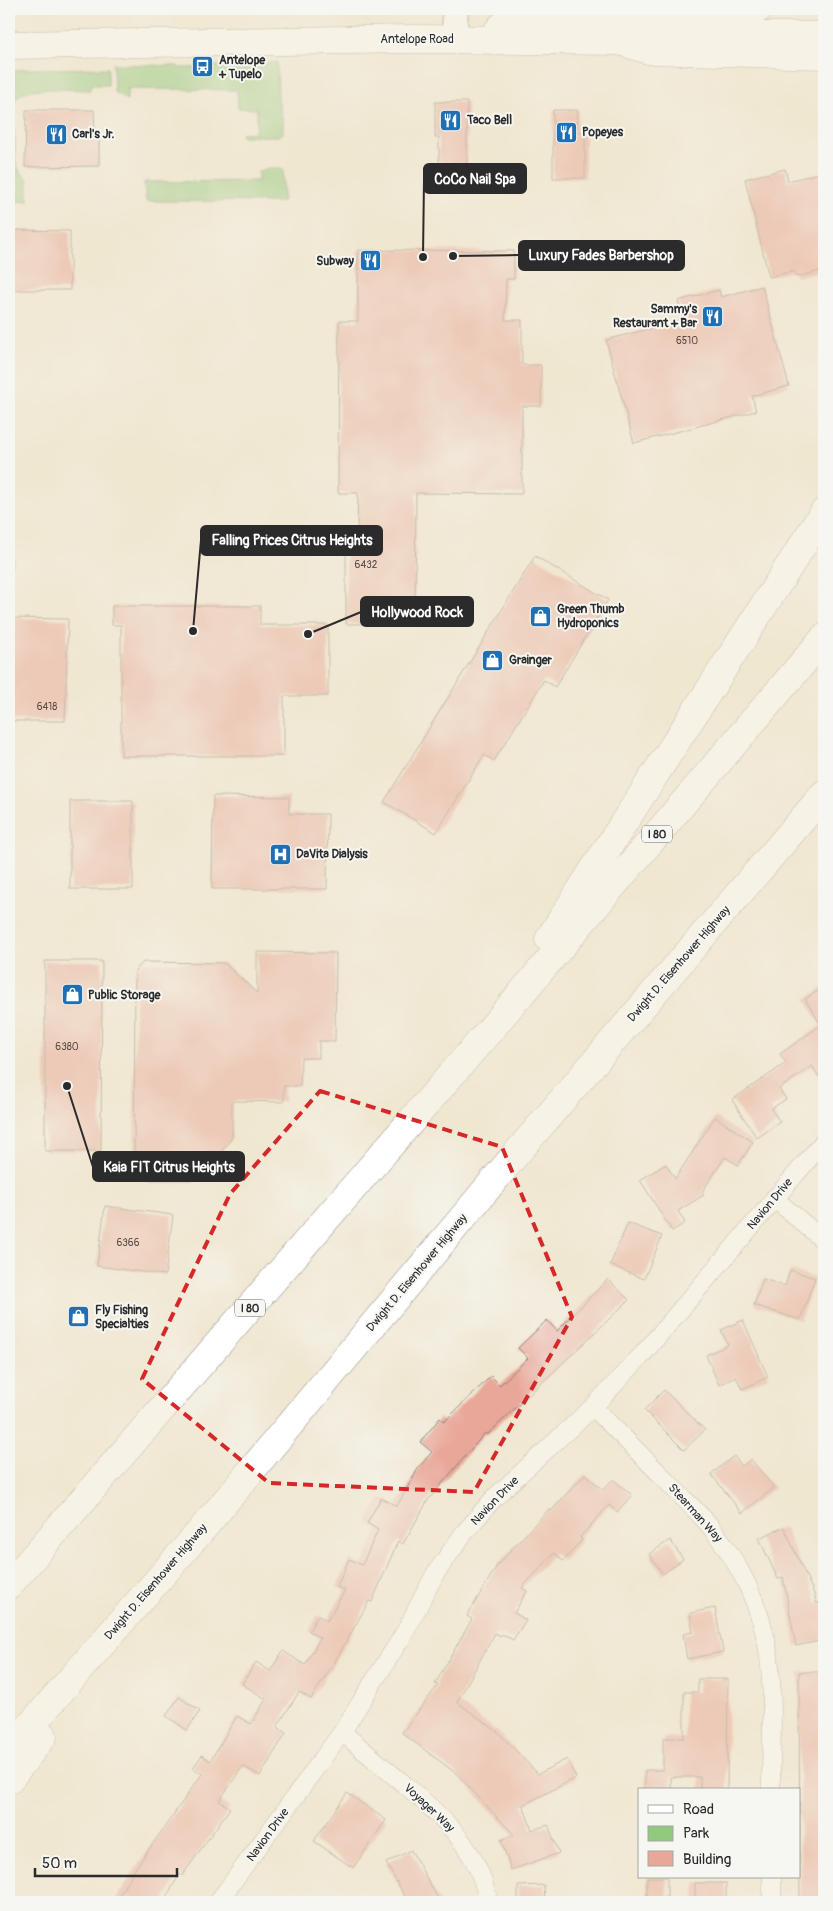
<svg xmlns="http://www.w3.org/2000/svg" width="833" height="1911" font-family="Pangolin,sans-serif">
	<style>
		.green { fill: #91c97d; stroke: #5e7a54 }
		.building { fill: #e9a799 }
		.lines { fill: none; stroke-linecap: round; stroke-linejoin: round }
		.street-casing { stroke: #8e897e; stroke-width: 19 }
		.secondary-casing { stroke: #8e897e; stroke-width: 27 }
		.primary-casing { stroke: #8e897e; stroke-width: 29 }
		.highway-casing { stroke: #8e897e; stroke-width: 29 }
		.street { stroke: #fff; stroke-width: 18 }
		.secondary { stroke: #fff; stroke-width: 25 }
		.primary { stroke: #fff; stroke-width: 28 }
		.highway { stroke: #fff; stroke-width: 28 }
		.marked { fill: none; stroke: #d62828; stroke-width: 4; stroke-dasharray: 10 6; stroke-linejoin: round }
		.labels { text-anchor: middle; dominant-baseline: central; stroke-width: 4; stroke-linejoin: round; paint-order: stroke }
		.number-label { font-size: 10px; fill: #5a4a46 }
		.shield { fill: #f6f6f2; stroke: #686867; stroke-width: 1 }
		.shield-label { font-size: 11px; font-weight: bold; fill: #2b2b2b }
		.street-label { font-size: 12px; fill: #2b2b2b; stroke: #f6f6f2 }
		.poi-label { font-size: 12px; font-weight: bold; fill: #2b2b2b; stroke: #f6f6f2; text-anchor: start }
		.leader { fill: none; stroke: #2b2b2b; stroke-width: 2 }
		.callout-dot { fill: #2b2b2b; stroke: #f6f6f2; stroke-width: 2 }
		.callout { fill: #2b2b2b; stroke: #2b2b2b; stroke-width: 2 }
		.callout-label { font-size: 14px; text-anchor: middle; font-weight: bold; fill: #fff }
	</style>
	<rect width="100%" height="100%" fill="#f6f6f2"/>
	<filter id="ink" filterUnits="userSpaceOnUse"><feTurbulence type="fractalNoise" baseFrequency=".02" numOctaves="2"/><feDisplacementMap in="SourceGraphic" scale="10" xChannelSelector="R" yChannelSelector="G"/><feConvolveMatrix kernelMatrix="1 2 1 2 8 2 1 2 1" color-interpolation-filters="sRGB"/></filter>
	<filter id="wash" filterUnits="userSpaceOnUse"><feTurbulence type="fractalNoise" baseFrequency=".0096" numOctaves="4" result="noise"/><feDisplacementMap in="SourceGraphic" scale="20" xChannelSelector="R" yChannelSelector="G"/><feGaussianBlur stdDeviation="1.12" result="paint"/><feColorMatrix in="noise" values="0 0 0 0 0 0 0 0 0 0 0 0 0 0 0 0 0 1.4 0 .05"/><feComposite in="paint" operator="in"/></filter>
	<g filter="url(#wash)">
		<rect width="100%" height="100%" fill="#f0e7d1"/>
		<path class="green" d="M277,62L278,98L283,122V133L279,136H241V133L256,132L257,109L238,108L237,90L127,89V101L120,95L114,92L113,64L178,66V68L214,67V66Z
			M108,68V85H91L90,90C75,90 40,87 28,91C20,93 14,99 12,107C9,117 15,128 15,138C16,157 12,167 28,179V201L9,202V76L15,71L21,69Z
			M280,168L283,170V200L281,202L146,201L144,182L258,181V172L268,169Z
			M9,306L13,309V564H9Z"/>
		<g id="blocks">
			<path class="building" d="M435,102H467V164H439V137H435Z
				M26,110H94L95,135H99V166L25,167Z
				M553,110H578L577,132H585V178H553Z
				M785,169L788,181L820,173L822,182H824V270L796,277L794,271L769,277L745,179Z
				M12,230L70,231V290H12Z
				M358,250L514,251V279H506L505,320H522V365H541V406H522V494L416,493L415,615H383V624H346V536L357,537L358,493H338L339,321H358Z
				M762,286L789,386L752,396L756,411L634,443L606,340L683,320L678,301L719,290L721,297Z
				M535,556L608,600L555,687L544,680L494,761L484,755L436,833L384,802Z
				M112,606H260V625H328V696H284V756H121V625H112Z
				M11,618L68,619L65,721H9Z
				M213,796L289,797V814H328L327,889H212Z
				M70,801H133V889H70Z
				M257,952L336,953L335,1041H319V1058H301L300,1086H284V1102L232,1101V1138L199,1180H142L134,1174L135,971L143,962L224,963L257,993Z
				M45,961H102L101,1151H45Z
				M824,987V1084L812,1066L779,1089L786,1099L771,1109L780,1122L757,1138L732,1100L786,1063L780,1054L821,1025L805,999Z
				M715,1117L753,1142L738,1165L725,1157L702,1192L704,1195L678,1211L685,1223L672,1231L640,1180L666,1164L675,1179Z
				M105,1206L173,1215L165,1275L97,1266Z
				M628,1223L662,1236L644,1279L610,1265Z
				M790,1270L815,1278L800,1320L754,1305L763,1279L785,1286Z
				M608,1279L629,1300L487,1435L485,1433L428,1500L403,1544L398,1541L372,1602L369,1601L333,1665L311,1699L299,1692L277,1727L286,1733L260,1776L243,1766L219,1801L230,1808L182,1876L180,1874L163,1902H115L135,1869L202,1774L193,1768L202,1755L210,1761L237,1716L251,1724L266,1699L242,1684L256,1662L270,1671L283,1651L305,1665L320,1638L309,1631L318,1615L327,1621L345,1590L337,1587L349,1559L362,1565L378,1530L367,1523L381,1498L397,1506L419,1467L432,1452L420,1442L440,1418L444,1422L491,1376L500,1385L528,1358L518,1348L547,1320L557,1331Z
				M743,1320L768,1377L742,1389L736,1377L719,1385L706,1355L728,1345L721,1330Z
				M664,1390L705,1430L684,1450L644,1410Z
				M734,1456L742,1466L751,1459L774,1488L742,1513L711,1474Z
				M585,1474L603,1490L613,1479L632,1495L617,1512L609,1505L580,1537L582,1540L563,1561L554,1553L522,1588L527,1591L514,1613L526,1620L513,1640L502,1634L500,1636L495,1633L457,1702L498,1732L538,1774L567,1759L576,1778L523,1805L532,1830L548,1825L559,1853L511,1870L501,1840L514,1835L457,1774L402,1733L438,1685L435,1684L472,1619L467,1616L498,1564L549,1509L551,1511Z
				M784,1527L815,1596L816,1603L824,1602V1640L796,1646L783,1577L778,1579L759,1538Z
				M670,1540L683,1559L663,1574L649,1554Z
				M715,1608L723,1652L687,1659L683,1634L693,1632L690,1613Z
				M799,1672H824V1770H823L824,1902H800Z
				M698,1679H728L727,1790H700V1777H671V1790H645V1770H663V1738H684V1692H698Z
				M179,1697L200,1711L187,1730L166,1716Z
				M347,1793L386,1820L353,1868L314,1841Z
				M411,1850L440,1902H408L386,1863Z
				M647,1877H667V1897H647Z
				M695,1883H726V1902H695Z
				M544,1885L545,1902H518V1886Z"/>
		</g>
	</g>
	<g filter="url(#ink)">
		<use href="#blocks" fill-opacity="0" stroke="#8e897e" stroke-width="1"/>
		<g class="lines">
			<defs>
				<path id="street" d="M774,1198L824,1241
					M593,1407C616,1430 640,1454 663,1477C678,1494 696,1509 710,1526C740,1563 763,1610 769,1657C774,1701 771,1746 771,1790
					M342,1732C363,1750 383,1767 404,1784C443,1818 479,1848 488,1902
					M772,1877V1902
					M218,1902L342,1732L405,1632L435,1574L464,1533L494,1498L593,1407L642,1355L824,1141"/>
				<path id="secondary" d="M455,9V39"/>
				<path id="primary" d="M492,40C500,25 505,21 521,18L734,15L758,9
					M9,45L415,39L619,41L650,36H824"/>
				<path id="highway" d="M619,41L649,50L824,55
					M549,939L824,512
					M9,1585L490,1030L824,638
					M9,1750L199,1533L516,1154L824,794
					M9,1780L43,1736"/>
			</defs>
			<use href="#street" class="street-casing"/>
			<use href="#secondary" class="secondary-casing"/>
			<use href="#primary" class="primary-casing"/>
			<use href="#highway" class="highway-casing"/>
			<use href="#street" class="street"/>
			<use href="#secondary" class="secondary"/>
			<use href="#primary" class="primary"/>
			<use href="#highway" class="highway"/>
		</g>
	</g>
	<path d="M0 0H833V1911H0ZM320,1091L502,1147L572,1317L474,1492L269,1483L142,1379L230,1194Z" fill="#f0e7d1" fill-opacity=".55" fill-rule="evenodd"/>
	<path class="marked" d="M320,1091L502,1147L572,1317L474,1492L269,1483L142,1379L230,1194Z"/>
	<defs>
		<symbol id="bus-square" viewBox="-11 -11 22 22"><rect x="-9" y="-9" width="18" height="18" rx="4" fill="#1f6fb2" stroke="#f6f6f2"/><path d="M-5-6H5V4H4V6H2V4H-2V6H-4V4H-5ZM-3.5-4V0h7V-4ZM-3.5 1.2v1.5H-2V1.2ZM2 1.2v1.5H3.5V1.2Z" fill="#fff"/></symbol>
		<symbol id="restaurant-square" viewBox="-11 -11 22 22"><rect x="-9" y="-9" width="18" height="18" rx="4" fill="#1f6fb2" stroke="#f6f6f2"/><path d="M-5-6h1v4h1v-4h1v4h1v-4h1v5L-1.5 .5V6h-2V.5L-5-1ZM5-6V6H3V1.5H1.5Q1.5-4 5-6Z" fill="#fff"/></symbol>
		<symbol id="shop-square" viewBox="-11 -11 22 22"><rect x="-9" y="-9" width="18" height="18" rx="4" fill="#1f6fb2" stroke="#f6f6f2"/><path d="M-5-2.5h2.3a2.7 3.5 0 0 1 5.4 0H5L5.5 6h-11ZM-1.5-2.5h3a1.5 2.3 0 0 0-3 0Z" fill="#fff"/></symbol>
		<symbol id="hospital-square" viewBox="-11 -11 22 22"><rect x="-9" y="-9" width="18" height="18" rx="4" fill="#1f6fb2" stroke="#f6f6f2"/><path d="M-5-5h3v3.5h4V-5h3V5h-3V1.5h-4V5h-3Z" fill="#fff"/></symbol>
	</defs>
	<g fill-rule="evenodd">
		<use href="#bus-square" x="190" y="54" width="25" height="25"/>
		<use href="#restaurant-square" x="438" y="108" width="25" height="25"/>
		<use href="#restaurant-square" x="554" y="120" width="25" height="25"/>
		<use href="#restaurant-square" x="44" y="122" width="25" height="25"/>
		<use href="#restaurant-square" x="358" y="248" width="25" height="25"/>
		<use href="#restaurant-square" x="700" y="304" width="25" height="25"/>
		<use href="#shop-square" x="528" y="604" width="25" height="25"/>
		<use href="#shop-square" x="480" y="648" width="25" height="25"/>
		<use href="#hospital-square" x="268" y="842" width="25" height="25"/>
		<use href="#shop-square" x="60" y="982" width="25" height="25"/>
		<use href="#shop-square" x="66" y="1304" width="25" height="25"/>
	</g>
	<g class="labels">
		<g class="number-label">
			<text x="687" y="341">6510</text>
			<text x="366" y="565">6432</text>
			<text x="47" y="707">6418</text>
			<text x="67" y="1047">6380</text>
			<text x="128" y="1243">6366</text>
		</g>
		<g class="shield">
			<rect x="642" y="825.5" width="30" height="17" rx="4"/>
			<rect x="235" y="1299.5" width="30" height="17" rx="4"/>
		</g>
		<g class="shield-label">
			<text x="657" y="834">I 80</text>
			<text x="250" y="1308">I 80</text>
		</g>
		<g class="street-label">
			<text x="417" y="39">Antelope Road</text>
			<text transform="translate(679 964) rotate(-49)">Dwight D. Eisenhower Highway</text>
			<text transform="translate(770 1204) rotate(-50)">Navion Drive</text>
			<text transform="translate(417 1273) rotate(-50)">Dwight D. Eisenhower Highway</text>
			<text transform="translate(495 1501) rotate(-46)">Navion Drive</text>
			<text transform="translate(695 1513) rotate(48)">Stearman Way</text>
			<text transform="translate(156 1582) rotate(-49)">Dwight D. Eisenhower Highway</text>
			<text transform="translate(429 1808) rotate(43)">Voyager Way</text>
			<text transform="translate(268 1835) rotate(-54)">Navion Drive</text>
		</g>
		<g class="poi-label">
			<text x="219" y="60">Antelope<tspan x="219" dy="14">+ Tupelo</tspan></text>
			<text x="467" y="120">Taco Bell</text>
			<text x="582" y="132">Popeyes</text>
			<text x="72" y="134">Carl's Jr.</text>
			<text x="354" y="261" text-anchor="end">Subway</text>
			<text x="697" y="309" text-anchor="end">Sammy's<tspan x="697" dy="14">Restaurant + Bar</tspan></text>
			<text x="557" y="609">Green Thumb<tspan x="557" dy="14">Hydroponics</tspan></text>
			<text x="509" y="660">Grainger</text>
			<text x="296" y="854">DaVita Dialysis</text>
			<text x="88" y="995">Public Storage</text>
			<text x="95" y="1310">Fly Fishing<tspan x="95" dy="14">Specialties</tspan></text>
		</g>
	</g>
	<path class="leader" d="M423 257L424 179M453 256L519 255M193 631L201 540M308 634L361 612M67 1086L93 1167"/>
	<g class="callout-dot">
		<circle cx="423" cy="257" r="5"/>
		<circle cx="453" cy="256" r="5"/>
		<circle cx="193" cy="631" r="5"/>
		<circle cx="308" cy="634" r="5"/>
		<circle cx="67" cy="1086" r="5"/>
	</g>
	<g class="callout">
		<rect x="424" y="164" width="102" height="29" rx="5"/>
		<rect x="519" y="241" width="165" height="29" rx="5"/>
		<rect x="201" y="526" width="181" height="29" rx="5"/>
		<rect x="361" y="597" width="112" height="29" rx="5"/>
		<rect x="93" y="1152" width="151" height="29" rx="5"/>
	</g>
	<g class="callout-label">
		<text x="475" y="184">CoCo Nail Spa</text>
		<text x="601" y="260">Luxury Fades Barbershop</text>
		<text x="292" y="545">Falling Prices Citrus Heights</text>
		<text x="417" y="617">Hollywood Rock</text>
		<text x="169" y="1172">Kaia FIT Citrus Heights</text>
	</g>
	<rect width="833" height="1911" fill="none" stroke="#f6f6f2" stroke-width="30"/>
	<rect x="638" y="1788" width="162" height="90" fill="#f6f6f2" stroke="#a5a5a2"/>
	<rect x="648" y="1805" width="25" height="8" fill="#ffffff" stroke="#a5a5a2"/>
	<text x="683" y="1814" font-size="15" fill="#2b2b2b">Road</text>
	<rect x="648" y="1826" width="25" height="15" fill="#91c97d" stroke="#a5a5a2"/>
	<text x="683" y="1838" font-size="15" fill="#2b2b2b">Park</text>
	<rect x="648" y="1851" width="25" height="15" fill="#e9a799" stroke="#a5a5a2"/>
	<text x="683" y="1864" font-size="15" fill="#2b2b2b">Building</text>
	<path d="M35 1868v8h142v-8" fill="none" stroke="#2b2b2b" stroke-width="2.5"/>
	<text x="42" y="1868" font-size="15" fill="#2b2b2b" stroke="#f6f6f2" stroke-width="4" paint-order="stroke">50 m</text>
</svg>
